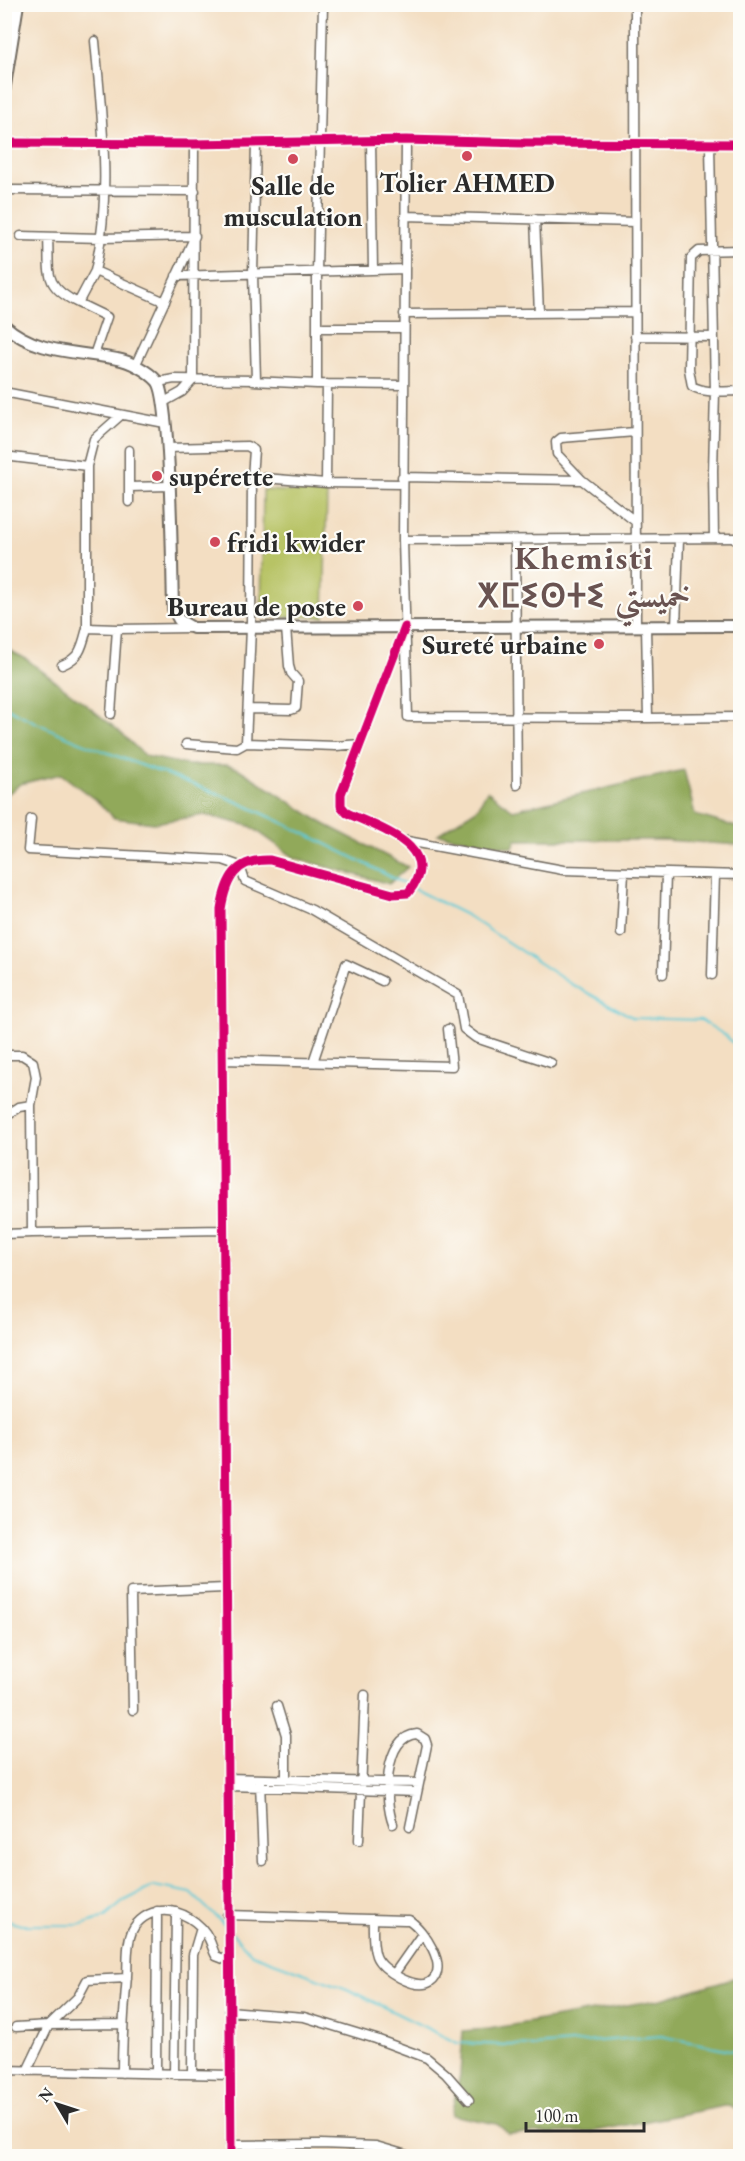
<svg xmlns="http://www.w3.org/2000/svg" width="745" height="2161" font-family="'EB Garamond',Amiri,'Noto Sans Tifinagh',serif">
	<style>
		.green { fill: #b7c365; stroke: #717748; stroke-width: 1.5 }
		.forest { fill: #91a95a; stroke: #5e6a42; stroke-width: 1.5 }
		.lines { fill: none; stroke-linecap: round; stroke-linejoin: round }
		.stream { stroke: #5ecad7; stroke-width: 2 }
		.minor-casing { stroke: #716a60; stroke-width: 11 }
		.major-casing { stroke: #716a60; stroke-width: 14 }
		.minor { stroke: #fff; stroke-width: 8 }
		.major { stroke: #fff; stroke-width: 10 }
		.cycleway-casing { stroke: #fdfcf7; stroke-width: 13 }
		.cycleway { stroke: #d6006c; stroke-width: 9 }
		.poi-dot { fill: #d1495b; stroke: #fdfcf7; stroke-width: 2 }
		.labels { text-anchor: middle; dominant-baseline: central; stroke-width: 4.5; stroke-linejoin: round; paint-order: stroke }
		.poi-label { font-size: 27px; font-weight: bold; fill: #2b2b2b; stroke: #fdfcf7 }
		.district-label { font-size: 33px; font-weight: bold; letter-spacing: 1.5px; fill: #695351; stroke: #fdfcf7 }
	</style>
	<rect width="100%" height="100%" fill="#fdfcf7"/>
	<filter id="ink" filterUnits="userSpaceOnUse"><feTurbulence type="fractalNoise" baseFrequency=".0167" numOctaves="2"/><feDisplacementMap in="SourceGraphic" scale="12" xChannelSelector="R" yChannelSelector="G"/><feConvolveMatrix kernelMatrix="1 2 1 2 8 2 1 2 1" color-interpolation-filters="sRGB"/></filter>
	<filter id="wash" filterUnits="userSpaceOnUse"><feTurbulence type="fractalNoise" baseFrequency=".008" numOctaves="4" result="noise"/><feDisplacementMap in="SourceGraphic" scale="24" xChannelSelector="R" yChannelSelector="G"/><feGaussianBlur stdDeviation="1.35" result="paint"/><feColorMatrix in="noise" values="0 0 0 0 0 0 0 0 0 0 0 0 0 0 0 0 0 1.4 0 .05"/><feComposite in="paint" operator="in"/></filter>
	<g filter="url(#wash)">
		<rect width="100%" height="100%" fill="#f3dec2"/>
		<path class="green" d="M263,490L327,493L324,617H261Z"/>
		<path class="forest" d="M5,648L26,659L80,700L118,730L145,756L188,765H227L239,769L324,824L408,867L389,884L295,858L250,826L204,815L154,823L114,818L98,802L61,774L20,784L5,796Z
			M684,770L695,815L740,828V845L663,840H516L513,848L438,834L478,808L487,791L513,810Z
			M740,1976V2112L730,2105L590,2132L509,2134L497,2124L451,2115L460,2075L463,2031L489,2029L662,1999Z"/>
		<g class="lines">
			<path class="stream" d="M4,706C75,746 153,767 228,798C290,824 349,856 409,886
				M414,889L468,916L571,984L634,1018L701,1020L726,1036L740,1050
				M4,1920L21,1925H82L105,1917L124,1901L154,1886L191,1893L227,1927
				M233,1934L252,1954L347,1989L457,2043L534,2046L661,2036L740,2052"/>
		</g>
	</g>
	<g filter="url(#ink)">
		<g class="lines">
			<defs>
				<path id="minor" d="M635,4L636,627
					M371,140L373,270
					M4,143L194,144L406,140L522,143L740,144
					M710,145L715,391L713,471L714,538
					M4,190L195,191
					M405,216L635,222
					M535,219L539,313
					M21,236L102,238L195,236L135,366
					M48,237C50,273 42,285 78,303
					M740,250L699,251L691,258L689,369L692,386C705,394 725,391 740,391
					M95,271C112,196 102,118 95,41
					M176,276L405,269
					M404,314L635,312
					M317,328H404
					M635,336L714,337
					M94,355L107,317L78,303L95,271L165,302
					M253,381L317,384L403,385
					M158,382L174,379L256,380L253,274L256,143
					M317,384V272L323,4
					M4,392L165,423
					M164,402L182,392L193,380L194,144
					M635,432L561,438L556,442L557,454L582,480L636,522
					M168,448L247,446L254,450L252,477L326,483L403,484
					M129,450V502
					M4,456L87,466L94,439L120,416
					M252,477L251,628L246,743L336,746L360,744
					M402,477L582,480
					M326,483L327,384
					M129,487L169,486
					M740,538L403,540L408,717L648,718L740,717
					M403,540L406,140
					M515,540L517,785
					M646,627L648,718
					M676,627L679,539
					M87,628L117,629L191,628
					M62,665C81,657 82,647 87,628V466
					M248,709L291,710L296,708L298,681L291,673L289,666L286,628
					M111,714L117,629
					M186,744L237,748L246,743
					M31,819L28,850L223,860L240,866L245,881L312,910L458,995L464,1029L476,1038L551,1063
					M402,840L563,870L740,875
					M621,933L624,872
					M663,974L666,874
					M712,975L715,875
					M738,988L740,958
					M4,1055H22L33,1062L36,1077L31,1105
					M222,1060L452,1066L448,1029
					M313,1062L346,964L382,981
					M4,1117L19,1107L31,1105L32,1233L224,1230
					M4,1234L32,1233
					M277,1706L286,1735V1784
					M133,1710L131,1592L225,1588
					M228,1778L419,1783
					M260,1782L263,1861
					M228,1786L417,1792
					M393,1824C384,1801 383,1736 417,1734L425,1739L427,1745L410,1827
					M359,1840L365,1695
					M227,1915L405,1920H409C423,1929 451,1968 430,1982C416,1991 381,1970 376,1956C372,1945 373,1931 373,1919
					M394,1974L422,1934
					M229,2011L304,2017L376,2039L427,2058L446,2074L469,2100
					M16,2027L49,2025L122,2024
					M4,2070L230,2075
					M27,2071L49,2025L78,1997L87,1980L127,1978
					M122,2073C122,2040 124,2009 127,1976C128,1962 126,1945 132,1931C137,1920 149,1912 161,1911C180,1909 201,1922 209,1939C212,1945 213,1951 216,1956L229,1961
					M156,2073L157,1911
					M174,2074L176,1912
					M192,2074L193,1955L201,1928
					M230,2145L320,2144L376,2146L410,2156
					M231,2156L221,909C226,878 236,859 270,860L393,894L408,893C445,847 380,829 347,813L341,806V794L405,627"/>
				<path id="major" d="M4,92L18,4
					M4,325C36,354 77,351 117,359C130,361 148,371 157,381C171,397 172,577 173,609L179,620L193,628L740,626"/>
			</defs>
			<use href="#minor" class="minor-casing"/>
			<use href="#major" class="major-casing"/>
			<use href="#minor" class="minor"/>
			<use href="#major" class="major"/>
			<defs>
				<path id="cycleway" d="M4,143L194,144L406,140L522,143L740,144
					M231,2156L221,909C226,878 236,859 270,860L393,894L408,893C445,847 380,829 347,813L341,806V794L405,627"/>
			</defs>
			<use href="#cycleway" class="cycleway-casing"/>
			<use href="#cycleway" class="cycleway"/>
		</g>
	</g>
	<g class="poi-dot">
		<circle cx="467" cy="156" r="6"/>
		<circle cx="293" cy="159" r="6"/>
		<circle cx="157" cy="476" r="6"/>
		<circle cx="215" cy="542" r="6"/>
		<circle cx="358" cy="606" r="6"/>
		<circle cx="599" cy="644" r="6"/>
	</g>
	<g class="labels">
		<g class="poi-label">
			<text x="467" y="182">Tolier AHMED</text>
			<text x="293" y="185">Salle de<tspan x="293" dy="31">musculation</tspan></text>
			<text x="169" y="476" text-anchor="start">supérette</text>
			<text x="227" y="542" text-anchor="start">fridi kwider</text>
			<text x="346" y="606" text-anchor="end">Bureau de poste</text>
			<text x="587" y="644" text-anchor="end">Sureté urbaine</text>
		</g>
		<g class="district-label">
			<text x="584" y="557">Khemisti<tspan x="584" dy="38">ⵅⵎⵉⵙⵜⵉ خميستي</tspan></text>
		</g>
	</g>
	<rect width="745" height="2161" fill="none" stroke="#fdfcf7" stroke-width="24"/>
	<g transform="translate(57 2104) rotate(309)" stroke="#fdfcf7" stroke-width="4.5" paint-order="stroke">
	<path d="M0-4.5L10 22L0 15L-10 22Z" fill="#2b2b2b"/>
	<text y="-9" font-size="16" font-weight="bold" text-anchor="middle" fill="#2b2b2b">N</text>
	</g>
	<path d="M526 2122v9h118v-9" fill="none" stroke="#2b2b2b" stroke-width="3"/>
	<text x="535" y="2122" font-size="18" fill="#2b2b2b" stroke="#fdfcf7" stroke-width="4.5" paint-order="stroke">100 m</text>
</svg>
